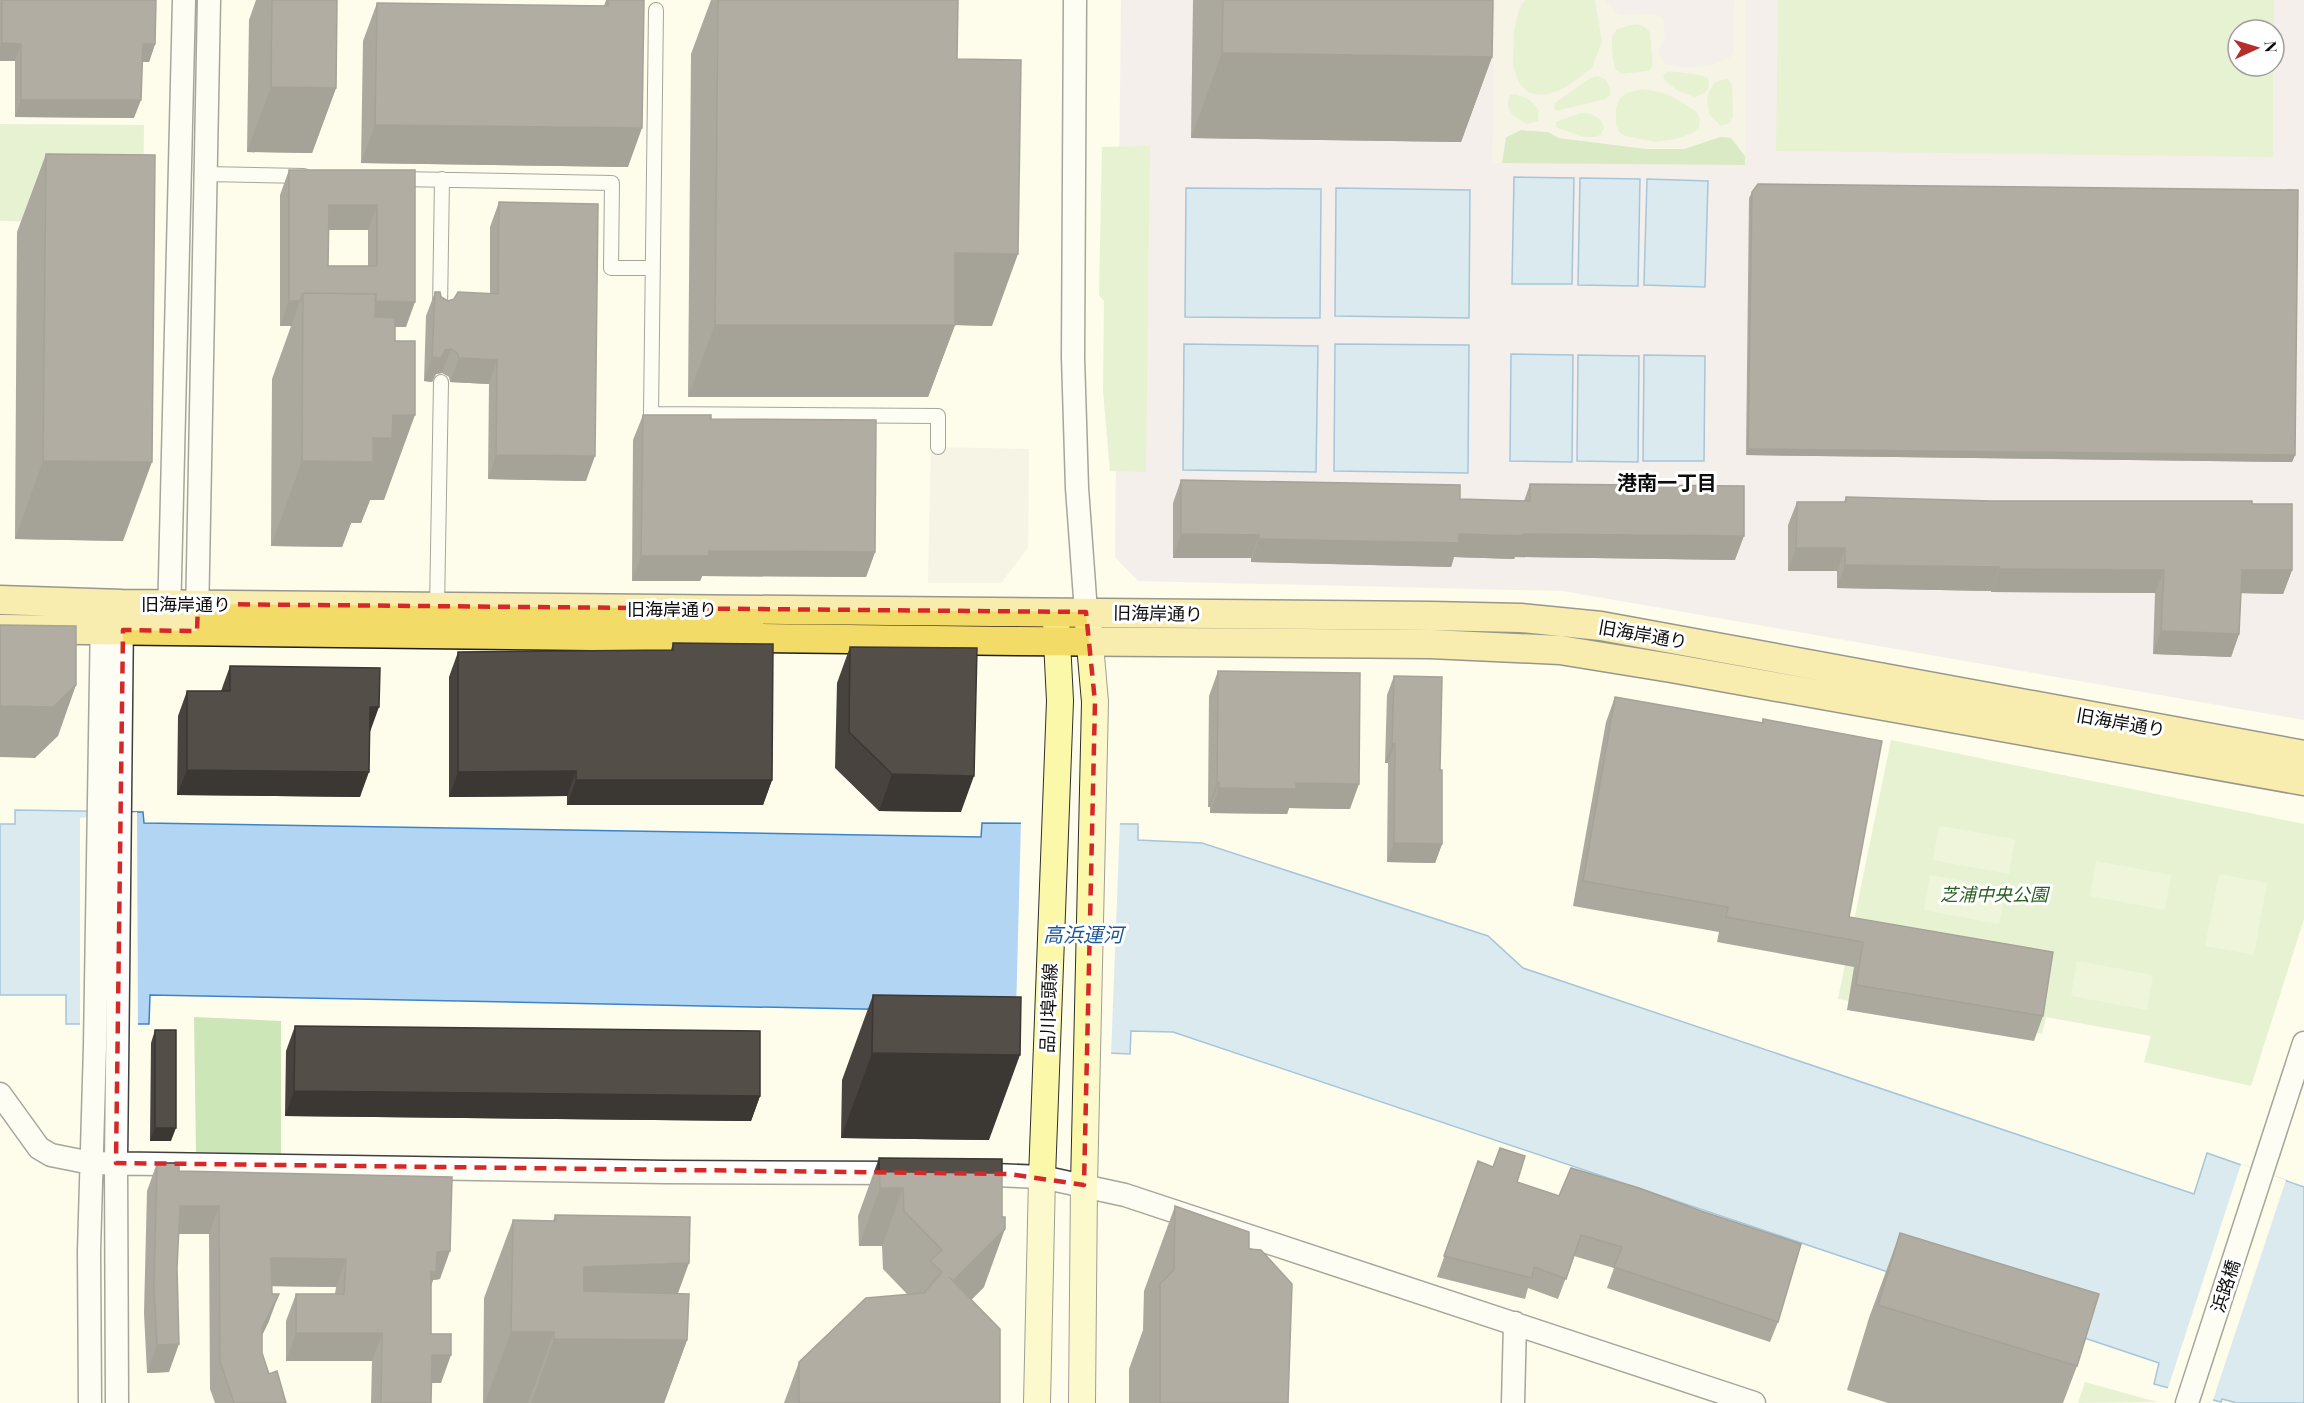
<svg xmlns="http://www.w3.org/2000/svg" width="2304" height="1403" font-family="'Playfair Display','Noto Sans JP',serif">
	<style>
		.industrial { fill: #eae0ea; fill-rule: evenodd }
		.green { fill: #cce6b7 }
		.forest { fill: #aed697 }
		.pitch { fill: #deeec8 }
		.plaza { fill: #edeadc; fill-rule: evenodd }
		.water { fill: #b2d5f3; stroke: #3d84c7; stroke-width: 1.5 }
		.pier { fill: #fefceb }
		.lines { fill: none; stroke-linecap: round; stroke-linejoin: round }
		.pedestrian-casing { stroke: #3f3f3f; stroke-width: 16 }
		.tertiary-casing { stroke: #3f3f3f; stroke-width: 25 }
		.secondary-casing { stroke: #2e2e2e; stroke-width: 28 }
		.primary-casing { stroke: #1d1d1d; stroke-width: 31 }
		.pedestrian { stroke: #fff; stroke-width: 14 }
		.tertiary { stroke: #fff; stroke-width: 22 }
		.secondary { stroke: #fbf9a9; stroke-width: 26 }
		.primary { stroke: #f2dc67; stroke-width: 28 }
		.wall { fill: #48433f; fill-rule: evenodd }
		.shaded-wall { fill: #3b3733 }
		.building { fill: #544e49; stroke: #3b3733; stroke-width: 1.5; fill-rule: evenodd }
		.marked { fill: none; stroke: #d62828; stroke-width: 4.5; stroke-dasharray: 12 8; stroke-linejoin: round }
		.labels { text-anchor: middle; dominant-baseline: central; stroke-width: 6; stroke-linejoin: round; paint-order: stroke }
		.street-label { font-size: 18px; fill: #0c0c0c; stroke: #fff }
		.park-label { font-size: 18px; font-style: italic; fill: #27601f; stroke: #fff }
		.neighbourhood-label { font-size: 20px; font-weight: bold; fill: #0c0c0c; stroke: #fff }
		.water-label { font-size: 20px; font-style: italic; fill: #1b5797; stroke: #fff }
	</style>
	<rect width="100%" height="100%" fill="#fefceb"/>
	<path class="industrial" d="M1121,0H2304V720L1563,591L1138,581L1115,557ZM2238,30H2274V66H2238Z"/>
	<path class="green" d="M1525,0H1595C1597,13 1603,29 1602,41C1601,49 1597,61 1592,68C1582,82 1548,100 1530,93C1512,86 1512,55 1513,39C1514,27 1517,9 1525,0Z
		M1778,0H2274V30H2238V66H2273V157L1776,151Z
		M1635,24L1643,26L1650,32L1653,66L1649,71L1621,74L1615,69C1612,56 1608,40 1617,29Z
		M1669,71L1701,75L1709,78C1710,89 1706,95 1695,97C1684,93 1667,88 1663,76Z
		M1598,76L1605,79L1610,87V95L1606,99L1556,111L1554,109V103L1590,78Z
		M1727,78L1732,85C1734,97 1739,126 1721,126C1702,113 1704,100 1714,83Z
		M1642,89C1656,89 1696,103 1700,119C1701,122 1700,125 1699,128C1685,142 1635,148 1620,133C1612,125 1614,106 1621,98C1625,92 1635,91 1642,89Z
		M1515,94C1526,96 1532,102 1539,110L1538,121L1527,124C1514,119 1504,109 1510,95Z
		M1580,113C1592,113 1599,115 1604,127C1600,147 1568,135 1556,127V122Z
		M0,124L144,125L143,222L0,221Z
		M1150,146L1146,472L1110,471L1103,391L1104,301L1099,295L1102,147Z
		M1891,740L2304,824V919L2251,1086L2144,1062L2151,1036L2046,1017L2042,1034L1838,999Z
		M194,1017L281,1021V1154L196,1152Z
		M2085,1382L2157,1402L2078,1403Z"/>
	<path class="forest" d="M1521,130L1548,132L1559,138L1647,149H1684L1720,137L1731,138L1745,156V165L1502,163L1506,137Z"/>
	<path class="pitch" d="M1939,826L2015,839L2009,874L1933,860Z
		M2096,861L2171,875L2165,910L2090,896Z
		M2219,874L2267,883L2254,955L2205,946Z
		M1930,875L2006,889L1999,924L1924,910Z
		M2077,961L2153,975L2147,1010L2071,996Z"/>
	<path class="plaza" d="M1495,0H1525L1520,5L1514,30L1513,67L1519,83L1529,93L1540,95L1552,94L1568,86L1592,68L1602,41L1595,0H1605L1616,13L1622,15L1654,14L1663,18L1665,37L1659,50L1660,58L1665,64L1688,68L1715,64L1730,57L1733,53L1734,0H1746L1745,156L1731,137H1720L1684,149H1647L1559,138L1548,132L1521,130L1506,137L1502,163H1492ZM1635,24L1643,26L1650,32L1653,66L1649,71L1621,74L1615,69L1612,52V35L1617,29ZM1669,71L1701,75L1708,78L1709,86L1706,92L1695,97L1678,91L1664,80L1663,75ZM1598,76L1605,79L1610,87V95L1606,99L1556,111L1554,109L1555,103L1590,78ZM1727,78L1732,85L1733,116L1730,123L1721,126L1709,114L1707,96L1714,83ZM1642,89L1667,93L1696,111L1700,118L1699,128L1695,133L1675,139L1656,142L1625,136L1619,132L1616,125V107L1620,98L1627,93ZM1515,94L1527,98L1536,106L1539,111L1538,121L1527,124L1512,115L1508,108V100L1510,95ZM1580,113H1589L1601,119L1604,127L1601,135L1598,137H1583L1556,127V122Z
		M931,447L1029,449L1028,548L1001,583H928Z"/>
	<path class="water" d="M1514,177L1574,178L1572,284H1512Z
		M1580,178L1640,179L1638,286L1578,285Z
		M1647,179L1708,181L1705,287L1644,285Z
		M1186,188L1321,189L1320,318L1185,317Z
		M1336,188L1470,190L1469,318L1335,316Z
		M1184,344L1318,346L1316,472L1183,470Z
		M1335,344L1469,345L1468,473L1334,471Z
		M1511,354L1573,355L1572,462L1510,461Z
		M1578,355L1639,356L1638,462L1577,461Z
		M1644,355L1705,356L1704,461H1643Z
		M15,810L143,812L144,823L981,837L982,823L1138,824V840L1202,843L1488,936L1523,968L2194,1194L2207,1153L2304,1187V1403H2237L2222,1399L2221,1402L2154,1384L2159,1363L1173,1032L1131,1031L1130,1054L1010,1049V1012L150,995L149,1024H66V995H0V824H15Z"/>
	<path class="pier" d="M137,812L138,1027H80V818Z
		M1021,820L1120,821L1111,1056L1015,1052Z
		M2241,1164L2286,1180L2212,1403L2167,1391Z"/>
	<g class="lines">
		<defs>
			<path id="pedestrian" d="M656,10L651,414L938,416V447
				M205,174L304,176
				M398,179L612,183L611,268H653
				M440,309L442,179
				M437,607L441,382"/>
			<path id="tertiary" d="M1075,0L1073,357L1077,488L1086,612
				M169,619L184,0
				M197,619L209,0
				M0,1094L39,1148L51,1155L91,1163L665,1172L903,1173
				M972,1174L1042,1177L1125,1195L1754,1403
				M90,1403L89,1251L95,1046L102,616
				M117,1403L116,1163L122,616
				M1513,1403L1515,1323
				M2187,1403L2304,1043"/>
			<path id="secondary" d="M1037,1403L1042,1177L1060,701L1056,621
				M1082,1403L1084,1185L1095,702L1088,622"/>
			<path id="primary" d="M0,600L122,604L1431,616L1521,618L1601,626L2304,755
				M0,629L1017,641L1430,644L1560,650L1671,668L2304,781"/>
		</defs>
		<use href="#pedestrian" class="pedestrian-casing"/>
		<use href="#tertiary" class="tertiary-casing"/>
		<use href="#secondary" class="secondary-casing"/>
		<use href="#primary" class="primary-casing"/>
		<use href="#pedestrian" class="pedestrian"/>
		<use href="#tertiary" class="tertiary"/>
		<use href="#secondary" class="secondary"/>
		<use href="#primary" class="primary"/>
	</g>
	<path class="wall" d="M0,0H156L155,44L149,62H142L134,118L15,117V61H0Z
		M256,0H337L336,88L312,153L247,152L249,20Z
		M606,0H644L628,167L361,163L363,41L377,3L604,6Z
		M711,0H958L957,59L992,326L955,325L928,397H688L691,54Z
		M1193,0H1493L1492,57L1461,142L1191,138Z
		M46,154L123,541L15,539L17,232Z
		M289,170H415L406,327H395L384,500H370L361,523H351L342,547L271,546L272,379L291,326H280V195ZM329,230H368V266H328Z
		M1752,192L2295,455L2292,462L1746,455L1749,198Z
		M499,202L586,481L488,479L489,384L450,382L449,377L442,373L436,374L432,382L424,381L426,316L435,292L448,301L490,293V227Z
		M643,415L711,419L875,552L866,577L702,576L700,581H632L633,440Z
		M1181,480L1460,499L1524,501L1530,484L1735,560L1515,557L1514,559L1454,557L1451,567L1251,562V558H1173V503Z
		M1846,497L1992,501L2252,504L2292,570L2283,594L2241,593L2239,634L2231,657L2153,654L2155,593L1991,592V591L1837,588V571H1788V525L1797,502H1844Z
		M673,643L772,780L763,805H567V796L449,797V677L458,652L671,650Z
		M850,647L961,812L879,811L835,768L837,683Z
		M230,666L370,732L360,797L177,795L178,716L187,691H221Z
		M1218,671L1350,809L1289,808L1287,814L1210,813V807H1208L1209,696Z
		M1394,676L1440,770L1442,844L1435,863L1387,862L1388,763H1385L1387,695Z
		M1615,697L1762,723L1763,719L1849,917L2043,1016L2034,1041L1847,1010L1854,967L1717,942L1719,932L1573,906L1606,722Z
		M873,995L989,1140L841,1138L842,1080Z
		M295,1026L760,1096L751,1121L285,1116L286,1051Z
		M155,1030L171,1141H150L151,1043Z
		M879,1158L984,1287L971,1300L1000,1403H784L799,1362L907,1294L883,1269L882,1246H859L858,1216Z
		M1478,1161L1778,1322L1770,1342L1607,1288L1614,1268L1574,1256L1558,1299L1528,1288L1525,1299L1437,1277Z
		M157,1163L440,1279L433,1280L431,1286V1334L441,1383H431V1403H371L372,1361H286V1321L296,1294H335L336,1287L271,1286L269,1321L262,1335V1353L269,1374L286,1403H215L210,1389L209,1234H179L169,1372L147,1373L144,1313L147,1191Z
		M1175,1206L1249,1249L1288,1403H1129V1369L1143,1330L1144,1291Z
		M555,1215L678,1294L687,1340L664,1403H483L484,1298L513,1220L553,1221Z
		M1900,1233L2077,1366L2063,1403H1888L1847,1390L1869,1318Z"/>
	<path class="shaded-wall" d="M2,43L21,44L15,61H0V47Z
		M143,44H155L149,62H137Z
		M1222,53L1492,57L1461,142L1191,138Z
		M271,87L336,88L312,153L247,152Z
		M21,100H141L134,118L15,117Z
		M375,125L642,128L628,167L361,163Z
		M329,205H377L368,230H320Z
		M955,253L1018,254L992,326L955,325L928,397H688L715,325Z
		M289,301H300L291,326H280Z
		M303,301L415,302L406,327L303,326Z
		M451,349L442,373L436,374L432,382L424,381L432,357L445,350Z
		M459,358L497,360L489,384L450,382Z
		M393,415H415L384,500H370L361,523H351L342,547L271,546L302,461L373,438Z
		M1748,449L2295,455L2292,462L1746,455Z
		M496,455L595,456L586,481L488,479Z
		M43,461L152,462L123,541L15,539Z
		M1181,534L1259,535L1251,558H1173Z
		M1459,534H1523L1744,536L1735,560L1515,557L1514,559L1454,557L1451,567L1251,562L1259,539Z
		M1796,548H1845L1837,571H1788Z
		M709,551L875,552L866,577L702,576L700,581H632L641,556Z
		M1845,565L1999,567L1991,591L1837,588Z
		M1999,569L2164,570L2155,593L1991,592Z
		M2242,570H2292L2283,594L2233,593Z
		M2161,631L2239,634L2231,657L2153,654Z
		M76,685L58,736L35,758L0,757V706Z
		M370,707H379L370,732H361Z
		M1392,744H1395L1388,763H1385Z
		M187,770L369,772L360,797L177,795Z
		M576,771L567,796L449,797L458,772Z
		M892,774L974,776L961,812L879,811Z
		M576,780H772L763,805H567Z
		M1217,782H1219L1210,807H1208Z
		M1296,783L1359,784L1350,809L1289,808L1287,814L1210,813L1219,788Z
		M1394,843L1442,844L1435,863L1387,862Z
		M872,1053L1020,1055L989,1140L841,1138Z
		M294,1091L760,1096L751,1121L285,1116Z
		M155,1128H176L171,1141H150Z
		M880,1188H903L882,1246H859Z
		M180,1206H219L209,1234H170Z
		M1005,1229L984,1287L932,1339L953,1281Z
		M450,1251L440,1279L433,1280L426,1300L421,1299L437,1252Z
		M271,1258L346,1259L336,1287L261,1286Z
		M689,1263L661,1340H687L664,1403H531L554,1339L584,1267Z
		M279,1294L269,1321L252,1356L262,1328Z
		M511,1332H554L528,1403H485Z
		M296,1333H382L372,1361H286Z
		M179,1344L169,1372L147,1373L157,1345Z
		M432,1355H451L441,1383H422Z"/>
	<path class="building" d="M2,0H156L155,44H143L141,100H21V44L2,43Z
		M272,0H337L336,88L271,87Z
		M608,0H644L642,128L375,125L377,3L608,6Z
		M718,0H958L957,59L1021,60L1018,254L955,253V325H715Z
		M1223,0H1493L1492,57L1222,53Z
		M46,154L155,155L152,462L43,461Z
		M289,170H415V302L375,301L376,294L303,293L300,301H289ZM329,205H377V266H328Z
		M1758,184L2298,190L2295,455L1748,449L1752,192Z
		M499,202L598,204L595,456L496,455L497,360L459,358L457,353L451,349L445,350L441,358L432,357L435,292H440L441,297L448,301L454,299L458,292L498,294Z
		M303,293L376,294L375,317L395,318V341H415V415H393L392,438H373V462L302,461Z
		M643,415H711V419L876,420L875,552L709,551V556H641Z
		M1181,480L1460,485V499L1530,501V484L1744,486V536L1523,534V536L1459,534V543L1259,539V535L1181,534Z
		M1846,497L1992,501H2252V504H2292V570H2242L2239,634L2161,631L2164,570L1999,569V567L1845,565V548H1796L1797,502H1846Z
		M0,625L76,626V685L53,707L0,706Z
		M673,643L773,644L772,780H576V771L458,772V652L673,650Z
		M850,647L977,648L974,776L892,774L849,732Z
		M230,666L380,668L379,707H370L369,772L187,770V691H230Z
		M1218,671L1360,673L1359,784L1296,783V789L1219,788V782H1217Z
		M1394,676L1442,677L1440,770H1442V844L1394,843L1395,744H1392Z
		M1615,697L1763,723V719L1882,741L1849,917L2053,952L2043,1016L1856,985L1863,942L1726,917L1728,907L1583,881Z
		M873,995L1021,997L1020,1055L872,1053Z
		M295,1026L760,1031V1096L294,1091Z
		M155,1030H176V1128H155Z
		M1500,1148L1525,1156L1517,1182L1559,1196L1571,1168L1639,1188L1701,1211L1801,1244L1778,1322L1614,1267L1622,1247L1581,1235L1566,1279L1534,1267L1532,1278L1444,1256L1478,1161L1493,1167Z
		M879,1158L1002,1159V1217H1005V1229L953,1281L949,1277L1000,1329V1403H799V1362L866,1298L924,1293L942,1272L930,1261L942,1250L904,1211L903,1188H880Z
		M157,1163H179V1171L452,1177L450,1251L437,1252L436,1272H431V1334H451V1355H432L431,1403H381L382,1333H296V1294H344L346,1259L271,1258L272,1294H279L262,1328V1353L269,1374L277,1371L286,1403H234L220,1361L219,1206H180L177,1268L179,1344L157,1345L154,1286Z
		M1175,1206L1249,1232V1249L1261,1250L1292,1284L1288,1403H1160V1284L1174,1270Z
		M555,1215L690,1217L689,1263L584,1267V1291L689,1294L687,1340L554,1339V1332H511L513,1220L556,1221Z
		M1900,1233L2099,1294L2077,1366L1878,1305Z"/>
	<path d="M0 0H2304V1403H0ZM198,604L1086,612L1095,702L1084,1185L1009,1174L116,1163L123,630L197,631Z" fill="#fefceb" fill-opacity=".55" fill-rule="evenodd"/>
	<path class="marked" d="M198,604L1086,612L1095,702L1084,1185L1009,1174L116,1163L123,630L197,631Z"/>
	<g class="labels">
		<g class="street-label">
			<text x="186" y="604">旧海岸通り</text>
			<text x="672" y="609">旧海岸通り</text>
			<text transform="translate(1158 613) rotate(1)">旧海岸通り</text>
			<text transform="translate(1643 634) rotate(10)">旧海岸通り</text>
			<text transform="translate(2121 722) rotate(10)">旧海岸通り</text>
			<text transform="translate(1048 1008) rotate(-88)">品川埠頭線</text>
			<text transform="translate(2225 1286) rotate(-72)">浜路橋</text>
		</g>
		<g class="park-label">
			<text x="1994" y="894">芝浦中央公園</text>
		</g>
		<g class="neighbourhood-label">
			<text x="1667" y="481">港南一丁目</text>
		</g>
		<g class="water-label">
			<text x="1083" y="933">高浜運河</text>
		</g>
	</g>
	<g transform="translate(2256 48) rotate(86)"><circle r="28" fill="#ffffff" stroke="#9e9e9e" stroke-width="1.5"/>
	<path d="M0-4.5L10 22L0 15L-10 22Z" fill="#b52f2a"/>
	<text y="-9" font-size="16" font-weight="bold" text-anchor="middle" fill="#0c0c0c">N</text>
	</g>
</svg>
